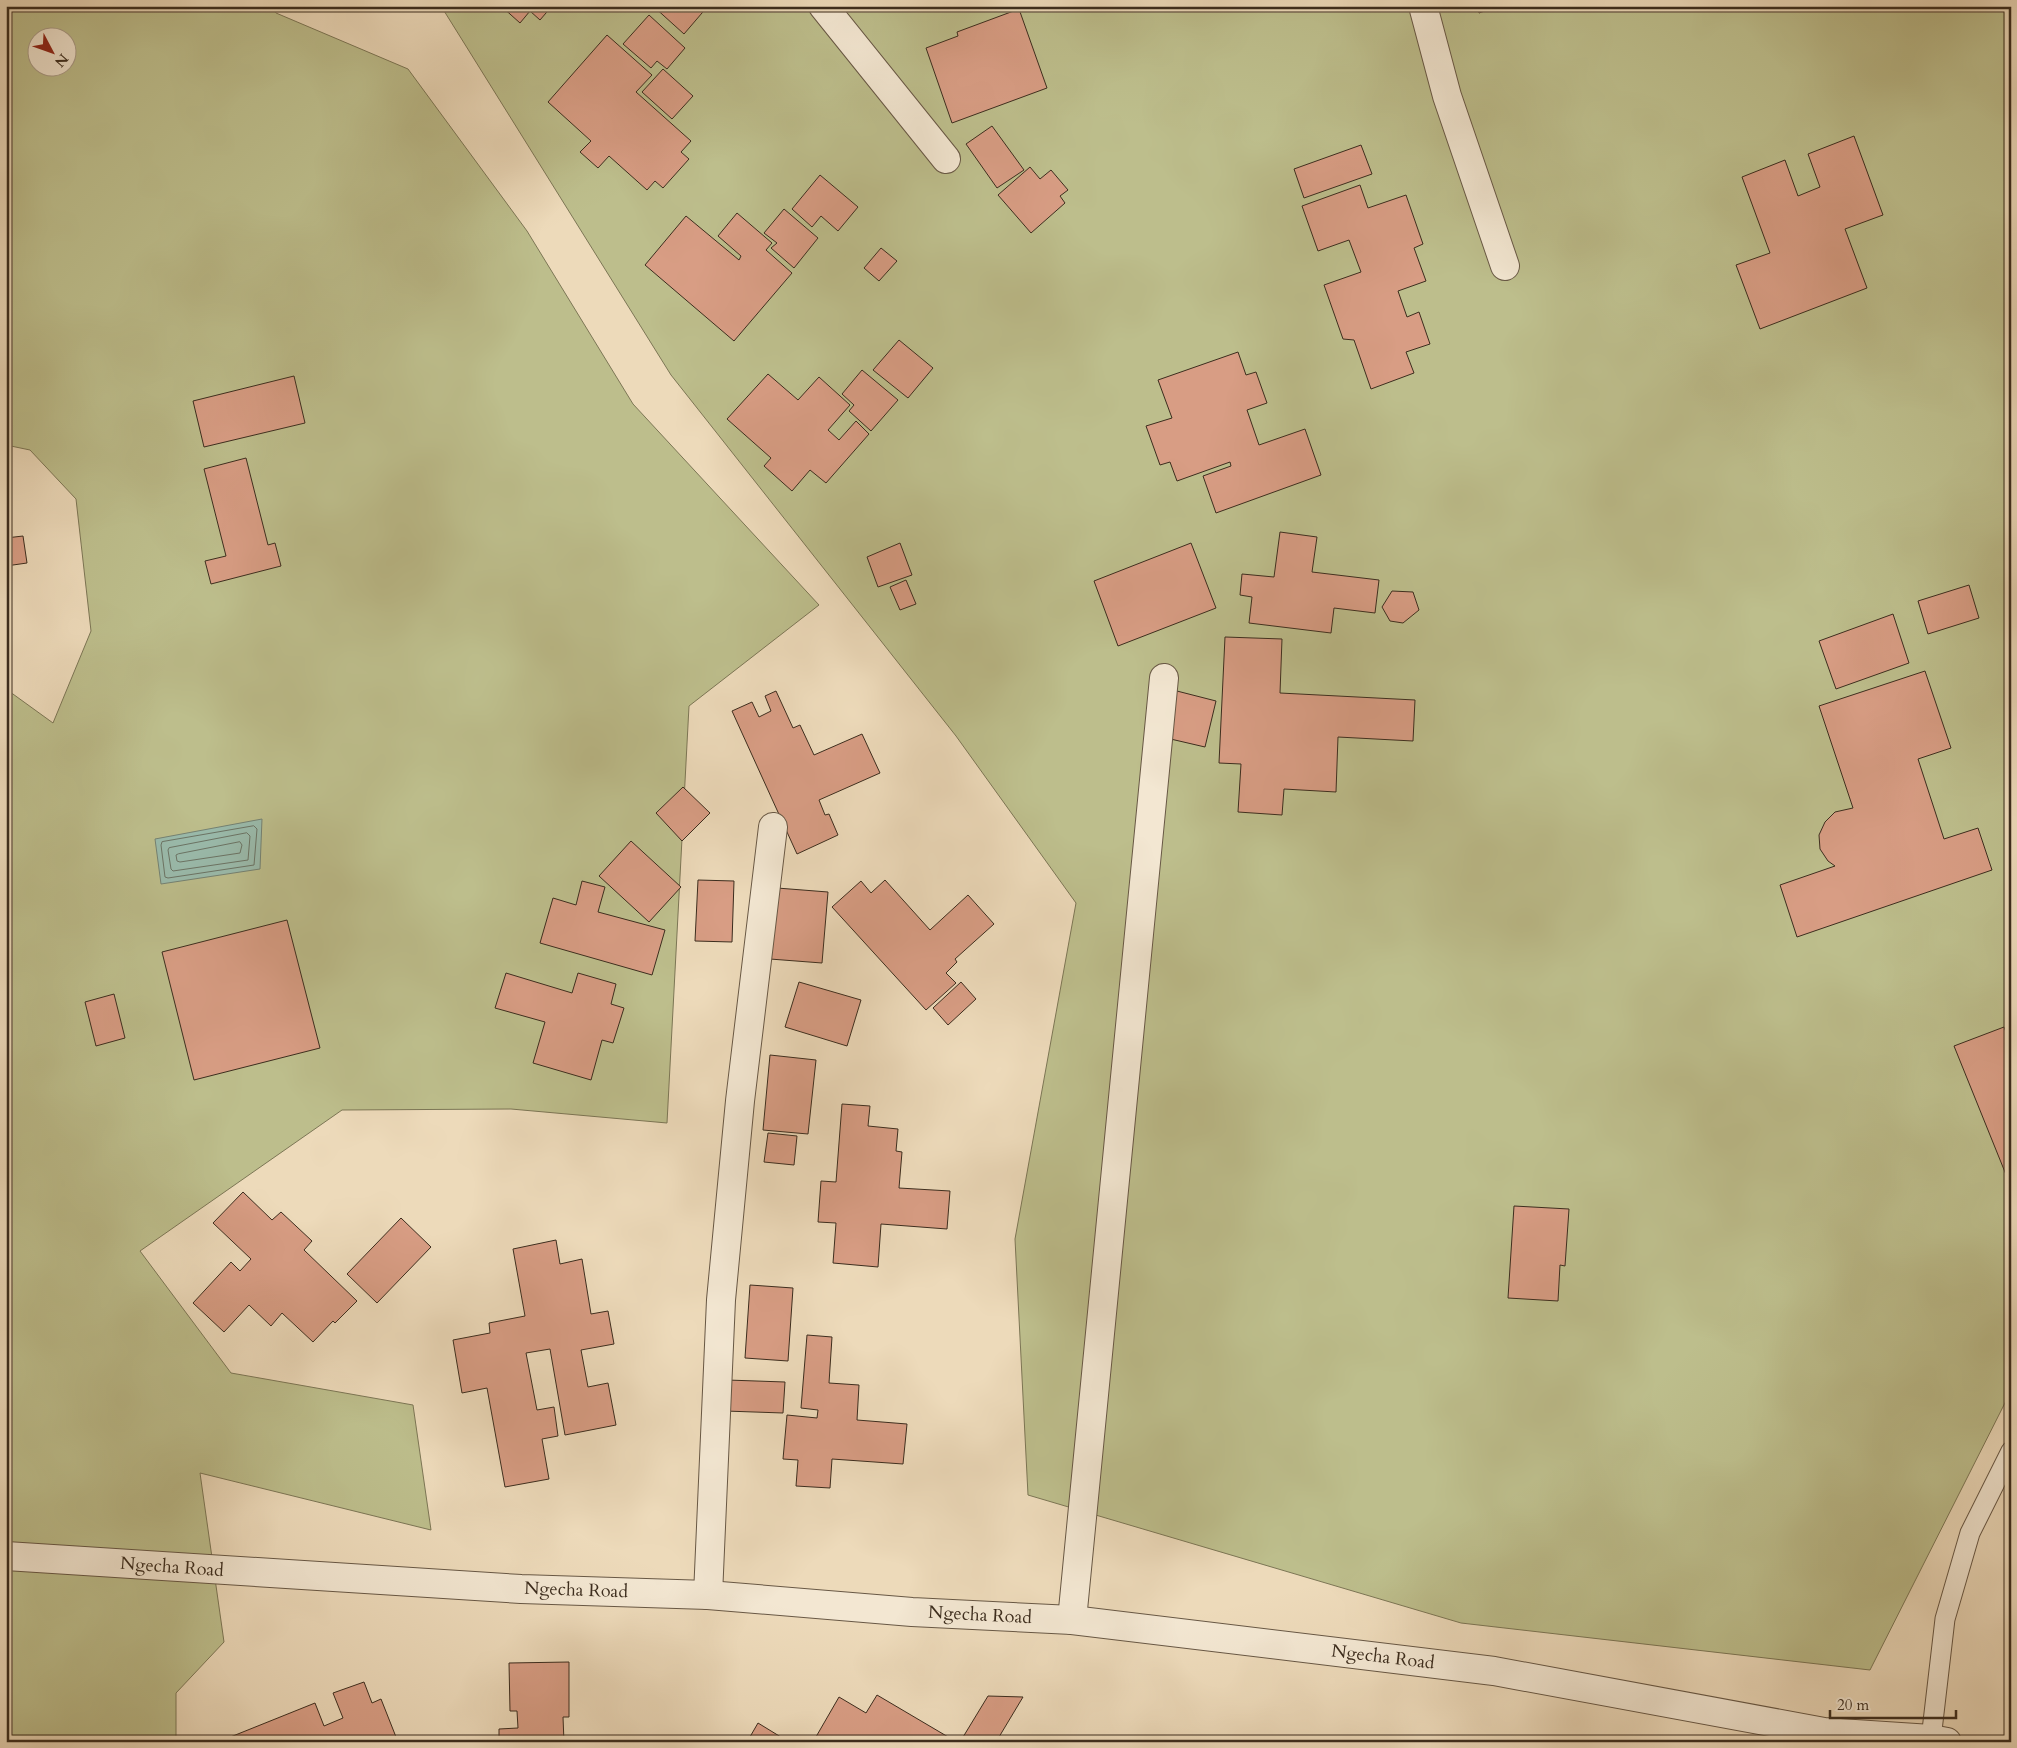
<svg xmlns="http://www.w3.org/2000/svg" width="2017" height="1748" font-family="Cardo,serif">
	<style>
		.green { fill: #bdbe8c; stroke: #7c7655; fill-rule: evenodd }
		.water { fill: #9abbac; stroke: #748273 }
		.lines { fill: none; stroke-linecap: round; stroke-linejoin: round }
		.shore { stroke: #6b7465; stroke-width: 1 }
		.building { fill: #d89d84; stroke: #3c2d1e }
		.service-casing { stroke: #685845; stroke-width: 21 }
		.minor-casing { stroke: #685845; stroke-width: 30 }
		.tertiary-casing { stroke: #685845; stroke-width: 30 }
		.service { stroke: #f3e7d2; stroke-width: 19 }
		.minor { stroke: #f3e7d2; stroke-width: 28 }
		.tertiary { stroke: #f3e7d2; stroke-width: 28 }
		.labels { text-anchor: middle; dominant-baseline: central; stroke-width: 4; stroke-linejoin: round; paint-order: stroke }
		.street-label { font-size: 18px; fill: #3c2d1e; stroke: #f3e7d2 }
	</style>
	<rect width="100%" height="100%" fill="#eddaba"/>
	<filter id="stains"><feTurbulence type="fractalNoise" baseFrequency=".004" numOctaves="4"/><feColorMatrix values="0 0 0 0 .2 0 0 0 0 .09 0 0 0 0 .02 0 0 0 .5 -.17"/></filter>
	<radialGradient id="worn" r=".72"><stop offset=".6" stop-color="#630" stop-opacity="0"/><stop offset="1" stop-color="#630" stop-opacity=".3"/></radialGradient>
	<path class="green" d="M6,6H272L276,13L408,69L527,231L633,404L819,605L689,706L667,1123L511,1109L342,1110L140,1251L231,1373L413,1405L431,1530L200,1473L224,1642L176,1693V1742H6V689L53,723L91,631L76,499L30,450L6,445ZM38,38H68V68H38Z
		M441,6H2011V1391L1870,1670L1461,1623L1028,1495L1015,1239L1076,903L956,736L671,375Z"/>
	<path class="water" d="M262,819L260,869L161,884L155,839Z"/>
	<g class="lines">
		<path class="shore" d="M254,826L257,829L254,865L168,878L165,877L161,845L162,842Z
			M247,833L250,836L248,860L173,871L171,869L168,850L169,848Z
			M240,842L242,845L240,853L180,862L177,861L176,855L178,854Z"/>
	</g>
	<path class="building" d="M501,6H552L540,20L530,11L520,23Z
		M653,6H708L684,34Z
		M1477,6H1499L1479,13Z
		M1019,9L1047,88L952,123L926,48L958,36L957,32Z
		M649,15L685,48L667,69L657,61L651,68L623,44Z
		M607,35L652,75L636,92L691,141L681,152L689,159L663,188L655,181L647,190L609,156L598,168L580,152L591,141L548,102Z
		M663,69L693,96L672,119L642,92Z
		M992,126L1024,170L997,188L966,144Z
		M1854,136L1883,215L1845,229L1867,288L1760,329L1736,265L1770,253L1742,177L1785,160L1798,196L1820,187L1808,154Z
		M1361,145L1372,174L1304,198L1294,169Z
		M1030,167L1040,179L1051,170L1068,190L1060,196L1065,203L1031,233L998,195Z
		M820,175L858,207L838,231L821,216L812,227L792,209Z
		M1360,185L1368,208L1406,195L1423,244L1414,248L1426,281L1398,291L1407,317L1419,312L1430,344L1406,352L1414,373L1371,389L1354,340L1343,339L1324,285L1361,272L1349,240L1318,251L1302,206Z
		M784,209L818,238L794,268L771,248L777,243L764,233Z
		M737,213L772,243L766,250L792,273L734,341L645,265L686,216L739,260L741,256L718,236Z
		M881,248L897,261L879,281L864,268Z
		M899,340L933,368L908,398L873,370Z
		M1238,352L1246,375L1256,372L1267,403L1247,410L1259,445L1305,429L1321,475L1216,513L1203,476L1231,466L1230,462L1177,481L1170,462L1160,465L1146,426L1172,418L1158,380Z
		M862,370L898,400L871,431L849,411L854,405L842,394Z
		M768,374L798,400L819,377L850,405L828,430L839,440L856,421L869,434L826,483L810,470L792,491L764,466L771,458L727,419Z
		M294,376L305,423L204,447L193,401Z
		M246,458L268,545L275,543L281,566L211,584L205,561L226,556L204,469Z
		M1280,532L1317,537L1312,572L1379,580L1375,613L1334,608L1331,633L1249,623L1252,597L1240,595L1242,574L1274,577Z
		M23,536L27,563L6,566V538Z
		M900,543L912,575L878,587L867,557Z
		M1191,543L1216,608L1118,646L1094,581Z
		M906,580L916,604L900,610L890,587Z
		M1969,585L1979,618L1928,634L1918,601Z
		M1392,591L1413,592L1419,610L1403,623L1390,621L1382,607Z
		M1893,614L1909,663L1836,689L1819,641Z
		M1225,637L1282,639L1280,693L1415,700L1413,741L1338,737L1336,792L1284,789L1282,815L1238,812L1241,764L1219,763Z
		M1925,671L1951,748L1918,759L1944,839L1978,828L1992,870L1797,937L1780,885L1835,866L1828,861L1820,849L1819,835L1825,822L1835,812L1853,808L1819,706Z
		M1173,690L1216,701L1205,747L1162,737Z
		M776,691L793,728L800,725L814,755L862,734L880,773L819,800L825,815L829,814L838,835L797,854L732,711L752,702L759,717L771,711L765,696Z
		M683,787L710,813L682,841L656,813Z
		M631,841L681,887L649,922L599,876Z
		M698,880L734,881L732,942L695,941Z
		M885,880L930,930L968,895L994,924L955,959L957,962L946,973L956,983L926,1010L832,907L861,881L871,893Z
		M582,881L605,887L598,912L665,930L652,975L540,943L553,898L576,905Z
		M777,888L828,892L822,963L770,959Z
		M287,920L320,1048L194,1080L162,952Z
		M506,973L572,993L578,973L616,984L611,1004L624,1008L613,1043L602,1040L591,1080L533,1063L545,1022L495,1008Z
		M799,982L861,1000L847,1046L785,1027Z
		M961,982L976,999L948,1025L933,1008Z
		M114,994L125,1038L96,1046L85,1002Z
		M2004,1027L2011,1045V1187L1954,1046Z
		M770,1055L816,1060L808,1134L763,1130Z
		M842,1104L870,1106L868,1126L898,1129L896,1151L902,1152L899,1188L950,1191L947,1229L881,1224L878,1267L833,1263L836,1223L818,1222L821,1181L836,1182Z
		M768,1133L797,1136L794,1165L764,1162Z
		M243,1192L272,1220L281,1212L312,1241L304,1250L357,1301L335,1323L333,1321L313,1342L282,1313L271,1326L249,1305L224,1332L193,1303L231,1262L240,1271L251,1259L213,1223Z
		M1514,1206L1569,1209L1565,1266L1560,1265L1558,1301L1508,1298Z
		M401,1218L431,1247L377,1303L347,1274Z
		M556,1240L560,1264L582,1259L591,1314L608,1311L614,1344L581,1350L588,1387L608,1383L616,1425L565,1435L550,1349L526,1353L537,1410L554,1407L558,1436L542,1439L549,1479L505,1487L487,1388L462,1393L453,1340L490,1333L489,1323L525,1316L513,1249Z
		M750,1285L793,1288L788,1361L745,1358Z
		M807,1335L832,1337L829,1383L859,1385L857,1420L907,1424L903,1464L832,1459L830,1488L796,1486L798,1460L783,1459L787,1415L817,1418L818,1410L801,1408Z
		M727,1380L785,1382L783,1413L725,1411Z
		M569,1662V1717H563L564,1742H499V1729L518,1728L517,1711H510L509,1663Z
		M364,1682L372,1703L381,1699L398,1742H218L315,1703L324,1726L343,1718L333,1693Z
		M877,1695L955,1741L813,1742L839,1697L866,1713Z
		M988,1696L1023,1697L996,1742H960Z
		M758,1723L789,1742H747Z"/>
	<g class="lines">
		<defs>
			<path id="service" d="M1931,1739L1945,1619L1970,1533L2011,1451"/>
			<path id="minor" d="M823,6L946,159
				M1423,6L1447,96L1505,266
				M708,1595L721,1300L740,1101L773,827
				M1072,1620L1164,678"/>
			<path id="tertiary" d="M6,1556L521,1589L708,1595L912,1612L1072,1620L1494,1671L1824,1732L1931,1739L1947,1742"/>
		</defs>
		<use href="#service" class="service-casing"/>
		<use href="#minor" class="minor-casing"/>
		<use href="#tertiary" class="tertiary-casing"/>
		<use href="#service" class="service"/>
		<use href="#minor" class="minor"/>
		<use href="#tertiary" class="tertiary"/>
	</g>
	<g class="labels">
		<g class="street-label">
			<text transform="translate(172 1567) rotate(4)">Ngecha Road</text>
			<text transform="translate(576 1590) rotate(2)">Ngecha Road</text>
			<text transform="translate(980 1615) rotate(3)">Ngecha Road</text>
			<text transform="translate(1383 1657) rotate(7)">Ngecha Road</text>
		</g>
	</g>
	<rect width="2017" height="1748" fill="none" stroke="#eddaba" stroke-width="25"/>
	<rect x="8" y="8" width="2002" height="1733" fill="none" stroke="#3c2d1e" stroke-width="2.5"/>
	<rect x="12" y="12" width="1992" height="1723" fill="none" stroke="#3c2d1e"/>
	<g transform="translate(52 52) rotate(131)"><circle r="24" fill="#f3e7d2" stroke="#aa9d8a"/>
	<path d="M0-4L9 19L0 12L-9 19Z" fill="#8f2418"/>
	<text y="-8" font-size="14" font-weight="bold" text-anchor="middle" fill="#3c2d1e">N</text>
	</g>
	<path d="M1830 1710v8h126v-8" fill="none" stroke="#3c2d1e" stroke-width="2.5"/>
	<text x="1837" y="1710" font-size="15" fill="#3c2d1e" stroke="#f3e7d2" stroke-width="4" paint-order="stroke">20 m</text>
	<rect width="100%" height="100%" filter="url(#stains)"/>
	<rect width="100%" height="100%" fill="url(#worn)"/>
</svg>
